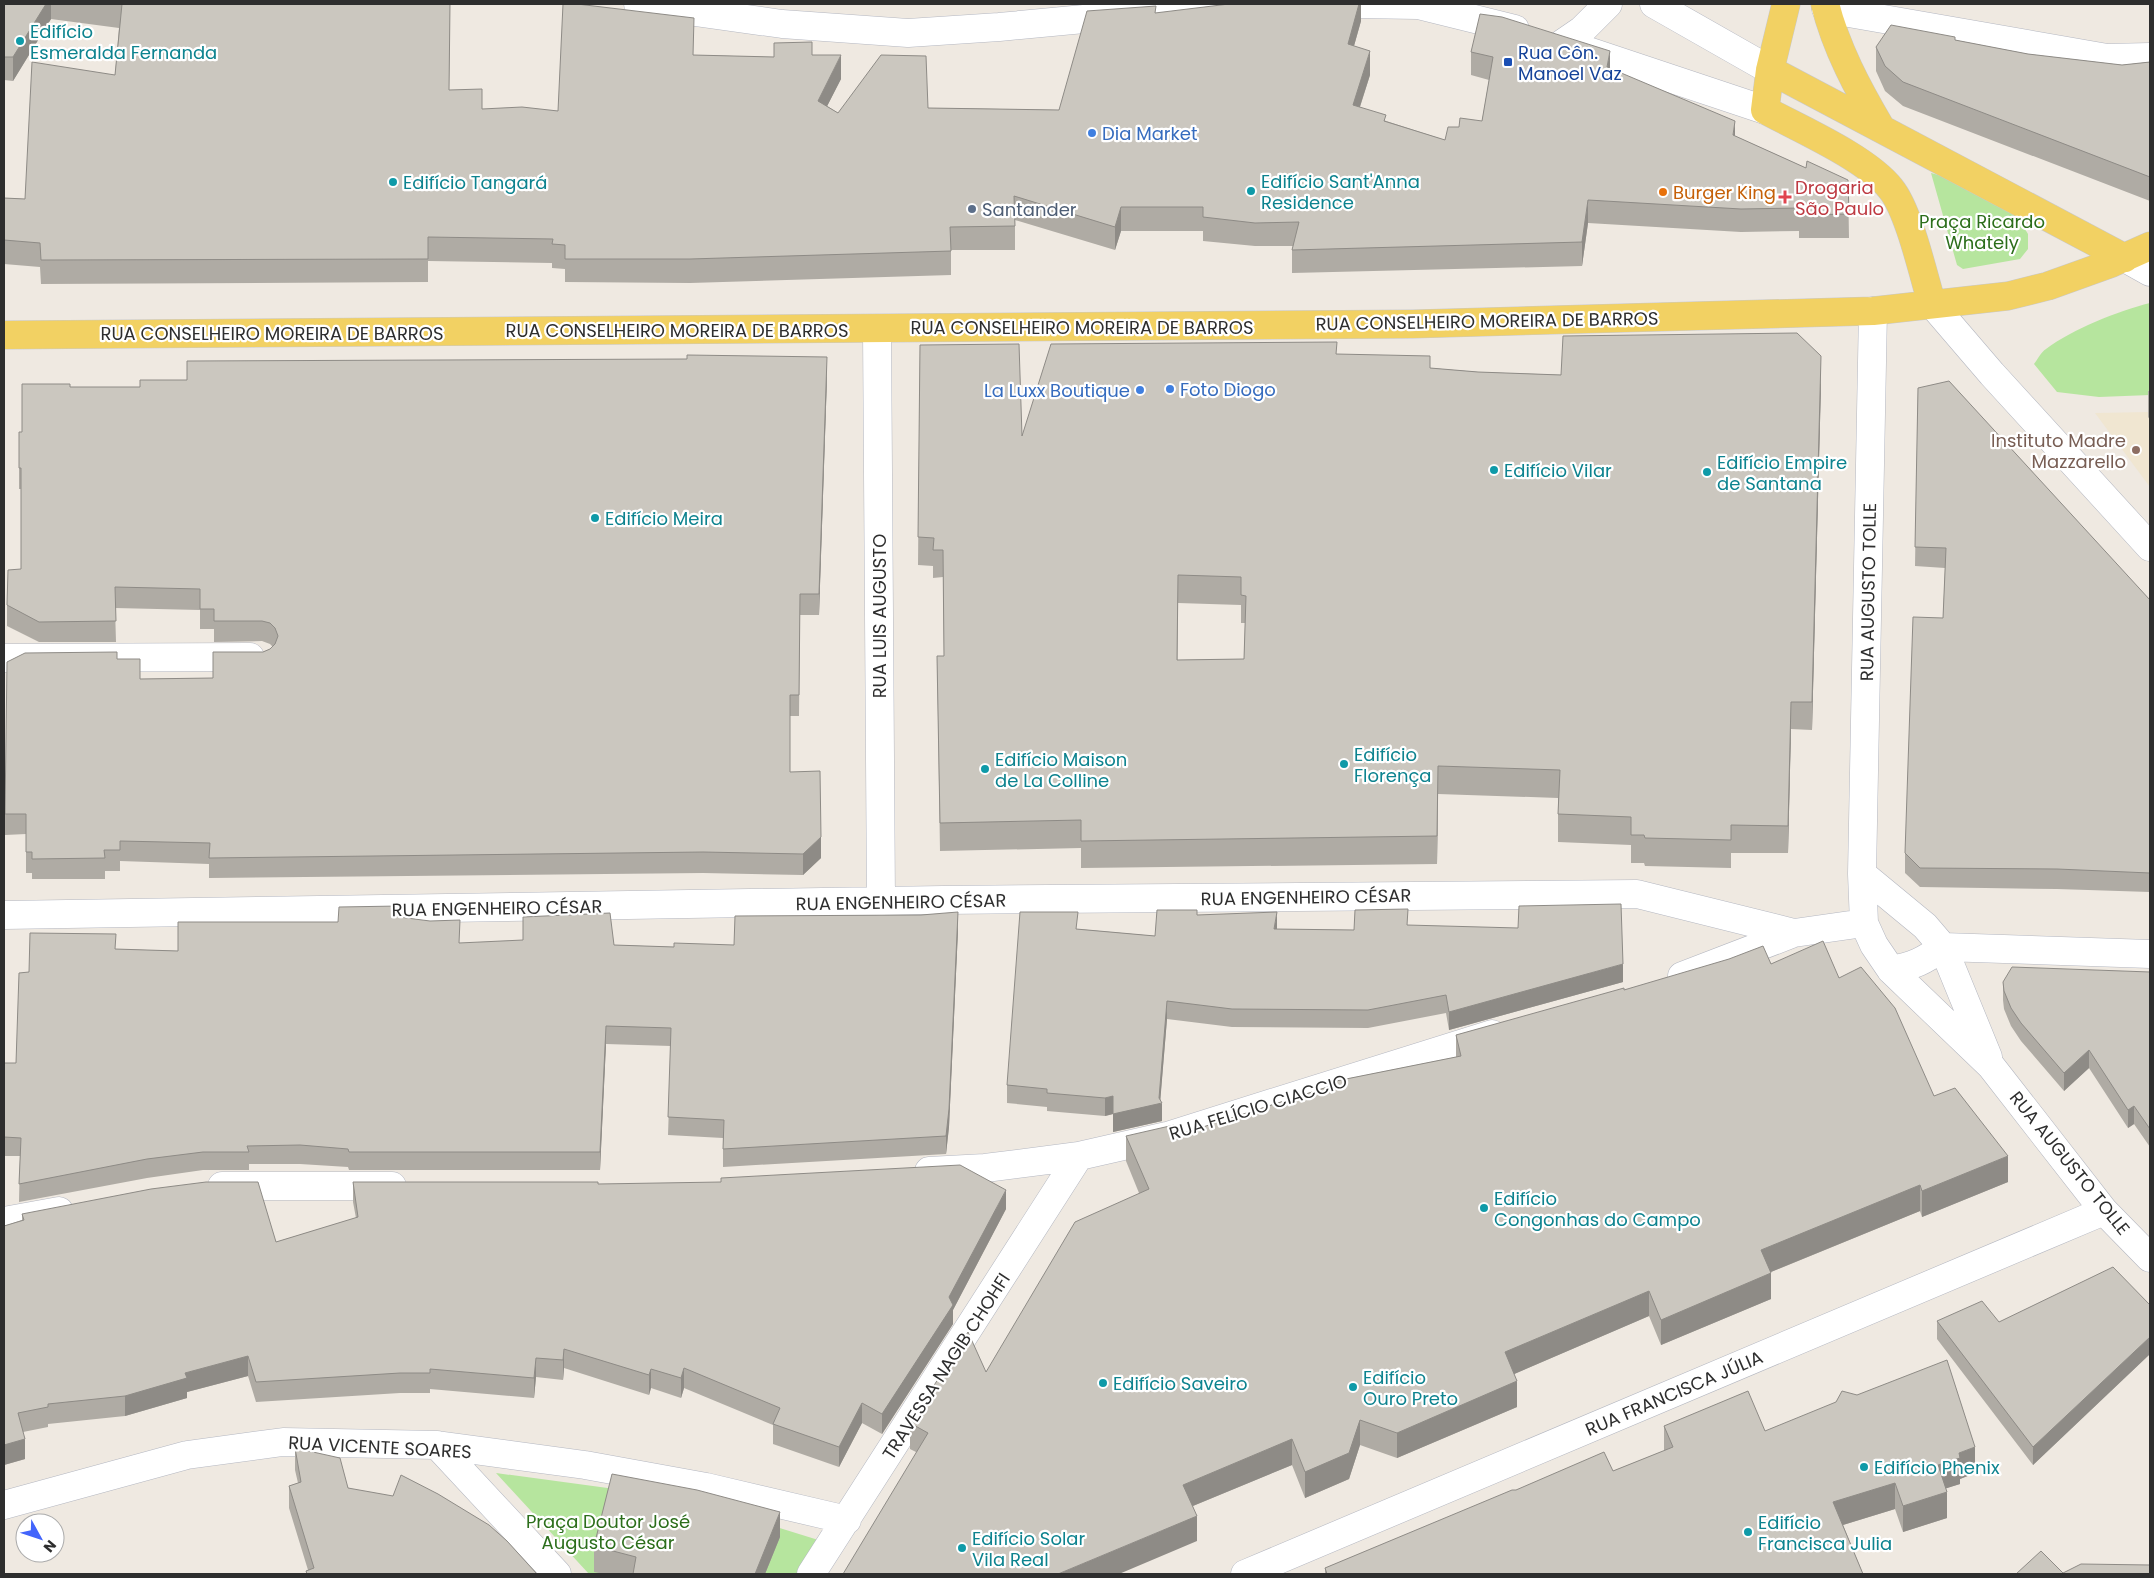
<svg xmlns="http://www.w3.org/2000/svg" width="2154" height="1578" font-family="Poppins,sans-serif">
	<style>
		.education { fill: #f0e6d1 }
		.green { fill: #b6e59e }
		.lines { fill: none; stroke-linecap: round; stroke-linejoin: round }
		.minor-casing { stroke: #b4b7c1; stroke-width: 29 }
		.major-casing { stroke: #c9c9c9; stroke-width: 29 }
		.minor { stroke: #fff; stroke-width: 28 }
		.major { stroke: #f2d163; stroke-width: 28 }
		.wall { fill: #afaba4; fill-rule: evenodd }
		.shaded-wall { fill: #8e8b86 }
		.building { fill: #cbc7bf; stroke: #8e8b86; fill-rule: evenodd }
		.culture-dot { fill: #0f9aa8; stroke: #fff; stroke-width: 2 }
		.transit-dot { fill: #1a4fb4; stroke: #fff; stroke-width: 2 }
		.shop-dot { fill: #3f7fe0; stroke: #fff; stroke-width: 2 }
		.food-dot { fill: #e8710a; stroke: #fff; stroke-width: 2 }
		.health-dot { fill: #e0444e; stroke: #fff; stroke-width: 2 }
		.service-dot { fill: #5c6f8a; stroke: #fff; stroke-width: 2 }
		.education-dot { fill: #8d6e63; stroke: #fff; stroke-width: 2 }
		.labels { text-anchor: middle; dominant-baseline: central; stroke-width: 4.5; stroke-linejoin: round; paint-order: stroke }
		.culture-label { font-size: 18px; fill: #0d838f; stroke: #fff; text-anchor: start }
		.transit-label { font-size: 18px; fill: #164399; stroke: #fff; text-anchor: start }
		.shop-label { font-size: 18px; fill: #366cbe; stroke: #fff; text-anchor: start }
		.health-label { font-size: 18px; fill: #be3a42; stroke: #fff; text-anchor: start }
		.food-label { font-size: 18px; fill: #c56008; stroke: #fff; text-anchor: start }
		.service-label { font-size: 18px; fill: #4e5e75; stroke: #fff; text-anchor: start }
		.park-label { font-size: 18px; fill: #2c6e1b; stroke: #fff }
		.street-label { font-size: 18px; fill: #2e2e2e; stroke: #fff }
		.education-label { font-size: 18px; fill: #785e54; stroke: #fff; text-anchor: end }
	</style>
	<rect width="100%" height="100%" fill="#efe9e1"/>
	<path class="education" d="M2150,412V487L2095,413Z"/>
	<path class="green" d="M1931,173L1976,185L2016,214L2028,234V249L2020,259L1963,269L1957,265Z
		M2150,303V395L2099,397L2057,392L2034,364C2038,359 2041,352 2046,349C2073,329 2118,311 2150,303Z
		M496,1473L615,1489L712,1507L828,1543L811,1574H589Z"/>
	<g class="lines">
		<defs>
			<path id="minor" d="M638,4L782,24L908,33L999,27L1211,7
				M1357,4L1418,5L1515,29
				M1654,4L1770,70
				M1826,9L2107,58L2150,57
				M1563,43L1582,30L1608,4
				M1573,46L1765,110
				M2125,258L2150,272
				M1932,304L1992,374L2150,547
				M1873,311L1862,874L1864,923L1874,945L1891,970L1991,1066L2104,1211L2150,1258
				M877,329L881,902
				M4,658L250,657
				M1862,874L1925,926L1943,947L1988,1057
				M4,915L943,900L1637,894L1794,933
				M1891,970C1913,966 1924,961 1943,947L2150,954
				M1682,976L1794,933L1864,923
				M929,1171L985,1168L1079,1156L1167,1136L1492,1034
				M222,1186H392
				M4,1221L59,1211
				M437,1445L557,1574
				M4,1505L187,1455L283,1442L437,1445L585,1465L706,1487L847,1520
				M811,1574L1079,1156
				M1245,1574L2104,1211"/>
			<path id="major" d="M1786,4L1770,70L1765,110C1800,129 1867,158 1891,189C1909,211 1923,274 1932,304
				M1825,4C1836,48 1858,89 1881,128
				M1770,70L2125,258
				M4,335L1413,324L1873,311L2008,296L2048,286L2112,263L2150,246"/>
		</defs>
		<use href="#minor" class="minor-casing"/>
		<use href="#major" class="major-casing"/>
		<use href="#minor" class="minor"/>
		<use href="#major" class="major"/>
	</g>
	<path class="wall" d="M4,4H450L449,90L482,109L558,111L693,55L774,57L812,55L841,79L827,106L838,113L928,108L1059,110L1156,13L1361,4V21L1354,46L1370,75L1360,107L1386,121L1445,140L1459,127L1482,121L1489,80L1471,75V52L1610,68L1735,136L1806,168L1848,180L1849,238H1799V231L1741,232L1588,223L1582,266L1292,273V250L1293,246H1255L1203,241V231H1121L1115,250L1015,220V250H951V275L690,283L565,282V269L552,268V263L428,261V282L41,284L40,267L4,264V198L25,199L115,75L119,28L51,19L13,81L4,80Z
		M1955,40L2028,54L2122,65L2150,62V201L1903,106L1885,91L1876,71V47Z
		M920,345L1022,436L1337,354L1430,368L1478,372L1821,384L1812,730L1791,729L1788,853H1731V868L1645,866L1644,863H1631V845L1558,842V798L1438,794L1437,864L1081,868V848L940,851L937,656H944L943,577L933,578V566L918,565ZM1178,603L1241,605V623H1245L1244,659L1177,660Z
		M687,355L827,377L819,615H800L799,716H790V772L821,858L803,875L703,873L209,878V864L120,861V871H105V879H32V873H26V834L5,835V814L117,659L140,679L213,678L263,652L270,649L273,647L270,644L262,641L214,642V629H200V610L115,608L116,642H39L7,626V605L21,569V489H19V432H22L70,387H140L187,380L687,359Z
		M1918,388L2150,600V892L2057,889L1920,887L1905,873V853L1943,618L1945,568L1915,566Z
		M2148,391H2150V420L2148,417Z
		M1197,915L1277,929L1354,930L1408,925L1623,982L1449,1030L1446,1013L1368,1028L1232,1027L1167,1019L1160,1101L1162,1121L1113,1132V1114L1105,1116L1047,1111V1107L1007,1103V1085L1078,929L1155,936Z
		M399,917L460,943L614,945L674,947L734,945L958,930L949,1127L946,1154L723,1167V1138L668,1135L671,1046L606,1044L600,1170H349L348,1167L300,1164H249V1170H203L147,1178L19,1202L20,1156H4V1063H16L29,972L116,949L178,951L338,922Z
		M1771,964L1839,978L1934,1096L2008,1182L1922,1217L1920,1211L1771,1272V1299L1661,1345L1649,1316L1514,1374L1517,1407L1397,1458L1360,1445L1349,1479L1305,1498L1292,1465L1193,1506L1197,1541L916,1452L910,1449V1423L986,1372L1139,1193L1126,1161V1136L1178,1135L1336,1084V1081L1456,1057V1035L1624,990Z
		M2150,972V1147L2134,1124L2128,1128L2089,1068L2064,1091L2021,1041L2011,1026L2004,1009L2003,1000V982Z
		M353,1182L598,1184L1006,1209L953,1310V1324L882,1434L862,1423L839,1467L773,1444V1425L684,1388L681,1398L651,1388L649,1395L564,1368L563,1380L536,1377L534,1398L430,1389V1393H400L256,1402L248,1376L187,1392V1398L125,1416L48,1424V1427L23,1432L25,1459L4,1465V1226L22,1220V1214L276,1242L356,1218L353,1202Z
		M2150,1305V1354L2033,1465L1937,1339V1321L1999,1322Z
		M1664,1426L1765,1431L1975,1473L1960,1479V1484L1946,1488L1947,1518L1903,1532L1895,1509L1843,1525L1863,1574H1325V1568L1516,1490L1613,1471L1664,1451Z
		M295,1448L348,1488L537,1574H306V1571L308,1570L289,1508V1486L298,1483L295,1470Z
		M780,1537L765,1574H604L594,1572V1546Z"/>
	<path class="shaded-wall" d="M46,4H51V19L13,81V57Z
		M1359,4H1361V21L1348,67V44Z
		M1370,51V75L1353,128V105Z
		M1610,51V74L1607,67Z
		M841,55V79L818,124V101Z
		M1735,121V145L1733,135Z
		M1588,200V223L1582,266V242Z
		M1121,207V231L1115,250V227Z
		M1821,356V384L1812,730V702Z
		M827,357V377L819,615V594Z
		M1178,575V603L1177,688V660Z
		M1791,702V729L1788,853V826Z
		M1438,766V794L1437,864V836Z
		M821,837V858L803,875V854Z
		M958,912V930L949,1127L946,1154V1136Z
		M1277,912V930L1274,929Z
		M1623,964V982L1449,1030V1012Z
		M1167,1001V1019L1160,1104L1162,1103V1121L1113,1132V1114L1159,1098Z
		M606,1026V1044L600,1170V1152Z
		M2089,1050V1068L2064,1091V1073Z
		M1113,1096V1114L1105,1116V1098Z
		M2134,1106V1124L2128,1128V1110Z
		M2008,1156V1182L1922,1217V1191Z
		M1920,1185V1211L1761,1276V1250Z
		M1006,1190V1209L953,1310V1324L882,1434V1414L949,1297Z
		M1771,1273V1299L1661,1345V1320Z
		M1649,1291V1316L1505,1378V1352Z
		M2150,1337V1354L2033,1465V1447Z
		M564,1349V1368L563,1380V1360Z
		M248,1356V1376L187,1392V1398L125,1416V1396L185,1373Z
		M536,1358V1377L534,1398V1378Z
		M684,1368V1388L681,1398V1378Z
		M651,1369V1388L649,1395V1375Z
		M1517,1381V1407L1397,1458V1433Z
		M862,1403V1423L839,1467V1447Z
		M1360,1420V1445L1349,1479L1305,1498V1472Z
		M25,1439V1459L4,1465V1445Z
		M1292,1439V1465L1183,1510V1485Z
		M1975,1447V1473L1960,1479V1484L1938,1491V1465L1959,1453Z
		M1895,1483V1509L1833,1528V1502Z
		M1947,1492V1518L1903,1532V1506Z
		M780,1512V1537L765,1574H755Z
		M1197,1516V1541L1119,1574H1058Z"/>
	<path class="building" d="M4,4H46L13,57H4Z
		M117,4H450L449,90L482,89V109L522,107L558,111L563,4H577L694,18L693,55L774,57V43L812,42V55H841L818,101L838,113L881,55L926,56L928,108L1059,110L1087,11L1156,6L1155,13L1229,4H1359L1348,44L1370,51L1353,105L1386,115L1384,121L1445,140L1448,127H1459L1460,118L1482,121L1493,57L1471,52L1480,14L1502,17L1610,51L1607,67L1735,121L1733,135L1806,168L1807,161L1848,180L1849,214L1799,215V208L1741,209L1588,200L1582,242L1292,250L1299,222L1255,223L1203,217V207H1121L1115,227L1014,196L1015,226L950,227L951,251L690,259H565V245L552,244L553,239L428,237V259L41,260L40,243L4,240V198L25,199L32,62L115,75L122,4Z
		M1891,25L1955,37V40L2028,54L2122,65L2150,62V177L1903,82L1885,66L1876,47Z
		M1797,333L1821,356L1812,702H1791L1788,826L1731,825V840L1645,838L1644,835H1631V817L1558,814L1560,770L1438,766L1437,836L1081,841V820L940,823L937,656H944L943,550H933L934,538L918,537L920,345L1019,344L1022,436L1051,344L1337,342L1336,354L1430,356V368L1478,372L1561,375L1563,336ZM1178,575L1241,577V595L1246,596L1244,659L1177,660Z
		M687,355L827,357L819,594H800L799,695H790V772L820,771L821,837L803,854L703,852L209,858L210,843L120,841V850H104L105,858L32,859V852H26V814H5L7,662L25,653L117,652V659H140V679L213,678V652H263L270,649L275,644L278,636L275,628L270,623L262,621H214V609H200V589L115,587L116,621L39,622L7,605L8,570L21,569V468H19V432H22V384H70V387H140V380H187V361L687,359Z
		M1949,381L2150,600V873L2057,869L1920,868L1905,853L1913,617L1943,618L1946,548L1915,547L1918,388Z
		M1621,904L1623,964L1449,1012L1446,995L1368,1010L1232,1009L1167,1001L1159,1098L1162,1103L1113,1114V1096L1105,1098L1047,1093V1089L1007,1085L1020,912H1078L1076,929L1155,936L1157,910H1197V915L1277,912L1274,929L1354,930L1355,910L1408,909L1407,925L1518,928L1519,906Z
		M399,906V917L430,921L460,920L459,943L523,940V917L610,913L614,945L674,947V943L734,945L735,916L921,915L958,912L949,1109L946,1136L723,1149L724,1120L668,1117L671,1028L606,1026L600,1152H349L348,1149L300,1145L247,1146L249,1152H203L147,1159L19,1184L21,1138L4,1137V1063H16L19,973L29,972L30,933L116,934L115,949L178,951V922H338L339,907Z
		M1823,941L1839,978L1861,967L1895,1008L1934,1096L1955,1088L2008,1156L1922,1191L1920,1185L1761,1250L1771,1273L1661,1320L1649,1291L1505,1352L1517,1381L1397,1433L1360,1420L1349,1453L1305,1472L1292,1439L1183,1485L1197,1516L1058,1574H843L928,1433L910,1423L968,1332L986,1372L1075,1222L1149,1189L1126,1136L1174,1125L1178,1135L1337,1084L1336,1081L1461,1056L1456,1035L1624,988V990L1729,959L1763,946L1771,964Z
		M2012,967L2150,972V1129L2134,1106L2128,1110L2089,1050L2064,1073L2021,1023L2011,1008L2004,991L2003,982Z
		M960,1165L1006,1190L949,1297L953,1305L882,1414L862,1403L839,1447L773,1424L780,1408L684,1368L681,1378L651,1369L649,1375L564,1349L563,1360L536,1358L534,1378L430,1369V1373H400L256,1382L248,1356L185,1373L187,1378L125,1396L48,1404V1407L18,1413L25,1439L4,1445V1226L24,1220L22,1214L151,1189L206,1182H258L276,1242L358,1217L353,1182H598V1184L721,1182V1178Z
		M2113,1267L2150,1305V1337L2033,1447L1937,1321L1982,1301L1999,1322Z
		M1947,1360L1975,1447L1959,1453L1960,1458L1938,1465L1947,1492L1903,1506L1895,1483L1833,1502L1863,1574H1327L1325,1568L1512,1490H1516L1604,1452L1613,1471L1673,1447L1664,1426L1748,1391L1765,1431L1836,1402L1842,1391L1857,1395Z
		M295,1448L340,1458L348,1488L393,1496L401,1475L438,1494L489,1525L507,1541L537,1574H307L306,1571L314,1568L289,1486L301,1482Z
		M612,1474L697,1490L780,1512L755,1574H633L636,1557L594,1546Z
		M2041,1551L2063,1573L2081,1564L2150,1565V1574H2016Z"/>
	<g class="culture-dot">
		<circle cx="20" cy="41" r="5"/>
		<circle cx="393" cy="182" r="5"/>
		<circle cx="1251" cy="191" r="5"/>
		<circle cx="1494" cy="470" r="5"/>
		<circle cx="1707" cy="472" r="5"/>
		<circle cx="595" cy="518" r="5"/>
		<circle cx="1344" cy="764" r="5"/>
		<circle cx="985" cy="769" r="5"/>
		<circle cx="1484" cy="1208" r="5"/>
		<circle cx="1103" cy="1383" r="5"/>
		<circle cx="1353" cy="1387" r="5"/>
		<circle cx="1864" cy="1467" r="5"/>
		<circle cx="1748" cy="1532" r="5"/>
		<circle cx="962" cy="1548" r="5"/>
	</g>
	<rect class="transit-dot" x="1503" y="57" width="10" height="10" rx="2.5"/>
	<g class="shop-dot">
		<circle cx="1092" cy="133" r="5"/>
		<circle cx="1170" cy="389" r="5"/>
		<circle cx="1140" cy="390" r="5"/>
	</g>
	<circle class="food-dot" cx="1663" cy="192" r="5"/>
	<path class="health-dot" d="M1782.5 189.5h5v5h5v5h-5v5h-5v-5h-5v-5h5z"/>
	<circle class="service-dot" cx="972" cy="209" r="5"/>
	<circle class="education-dot" cx="2136" cy="450" r="5"/>
	<g class="labels">
		<g class="culture-label">
			<text x="30" y="31">Edifício<tspan x="30" dy="21">Esmeralda Fernanda</tspan></text>
			<text x="1261" y="181">Edifício Sant'Anna<tspan x="1261" dy="21">Residence</tspan></text>
			<text x="403" y="182">Edifício Tangará</text>
			<text x="1717" y="462">Edifício Empire<tspan x="1717" dy="21">de Santana</tspan></text>
			<text x="1504" y="470">Edifício Vilar</text>
			<text x="605" y="518">Edifício Meira</text>
			<text x="1354" y="754">Edifício<tspan x="1354" dy="21">Florença</tspan></text>
			<text x="995" y="759">Edifício Maison<tspan x="995" dy="21">de La Colline</tspan></text>
			<text x="1494" y="1198">Edifício<tspan x="1494" dy="21">Congonhas do Campo</tspan></text>
			<text x="1363" y="1377">Edifício<tspan x="1363" dy="21">Ouro Preto</tspan></text>
			<text x="1113" y="1383">Edifício Saveiro</text>
			<text x="1874" y="1467">Edifício Phenix</text>
			<text x="1758" y="1522">Edifício<tspan x="1758" dy="21">Francisca Julia</tspan></text>
			<text x="972" y="1538">Edifício Solar<tspan x="972" dy="21">Vila Real</tspan></text>
		</g>
		<g class="transit-label">
			<text x="1518" y="52">Rua Côn.<tspan x="1518" dy="21">Manoel Vaz</tspan></text>
		</g>
		<g class="shop-label">
			<text x="1102" y="133">Dia Market</text>
			<text x="1180" y="389">Foto Diogo</text>
			<text x="1130" y="390" text-anchor="end">La Luxx Boutique</text>
		</g>
		<g class="health-label">
			<text x="1795" y="187">Drogaria<tspan x="1795" dy="21">São Paulo</tspan></text>
		</g>
		<g class="food-label">
			<text x="1673" y="192">Burger King</text>
		</g>
		<g class="service-label">
			<text x="982" y="209">Santander</text>
		</g>
		<g class="park-label">
			<text x="1982" y="221">Praça Ricardo<tspan x="1982" dy="21">Whately</tspan></text>
			<text x="608" y="1521">Praça Doutor José<tspan x="608" dy="21">Augusto César</tspan></text>
		</g>
		<g class="street-label">
			<text transform="translate(1487 321) rotate(-1)">RUA CONSELHEIRO MOREIRA DE BARROS</text>
			<text x="1082" y="327">RUA CONSELHEIRO MOREIRA DE BARROS</text>
			<text x="677" y="330">RUA CONSELHEIRO MOREIRA DE BARROS</text>
			<text x="272" y="333">RUA CONSELHEIRO MOREIRA DE BARROS</text>
			<text transform="translate(1868 592) rotate(-89)">RUA AUGUSTO TOLLE</text>
			<text transform="translate(879 616) rotate(-90)">RUA LUIS AUGUSTO</text>
			<text transform="translate(1306 897) rotate(-1)">RUA ENGENHEIRO CÉSAR</text>
			<text transform="translate(901 902) rotate(-1)">RUA ENGENHEIRO CÉSAR</text>
			<text transform="translate(497 908) rotate(-1)">RUA ENGENHEIRO CÉSAR</text>
			<text transform="translate(1258 1107) rotate(-17)">RUA FELÍCIO CIACCIO</text>
			<text transform="translate(2070 1163) rotate(51)">RUA AUGUSTO TOLLE</text>
			<text transform="translate(946 1366) rotate(-57)">TRAVESSA NAGIB CHOHFI</text>
			<text transform="translate(1674 1393) rotate(-23)">RUA FRANCISCA JÚLIA</text>
			<text transform="translate(380 1447) rotate(3)">RUA VICENTE SOARES</text>
		</g>
		<g class="education-label">
			<text x="2126" y="440">Instituto Madre<tspan x="2126" dy="21">Mazzarello</tspan></text>
		</g>
	</g>
	<rect width="2154" height="1578" fill="none" stroke="#2e2e2e" stroke-width="10"/>
	<g transform="translate(40 1538) rotate(130)"><circle r="24" fill="#ffffff" stroke="#ababab"/>
	<path d="M0-4L9 19L0 12L-9 19Z" fill="#4264fb"/>
	<text y="-8" font-size="14" font-weight="bold" text-anchor="middle" fill="#2e2e2e">N</text>
	</g>
</svg>
